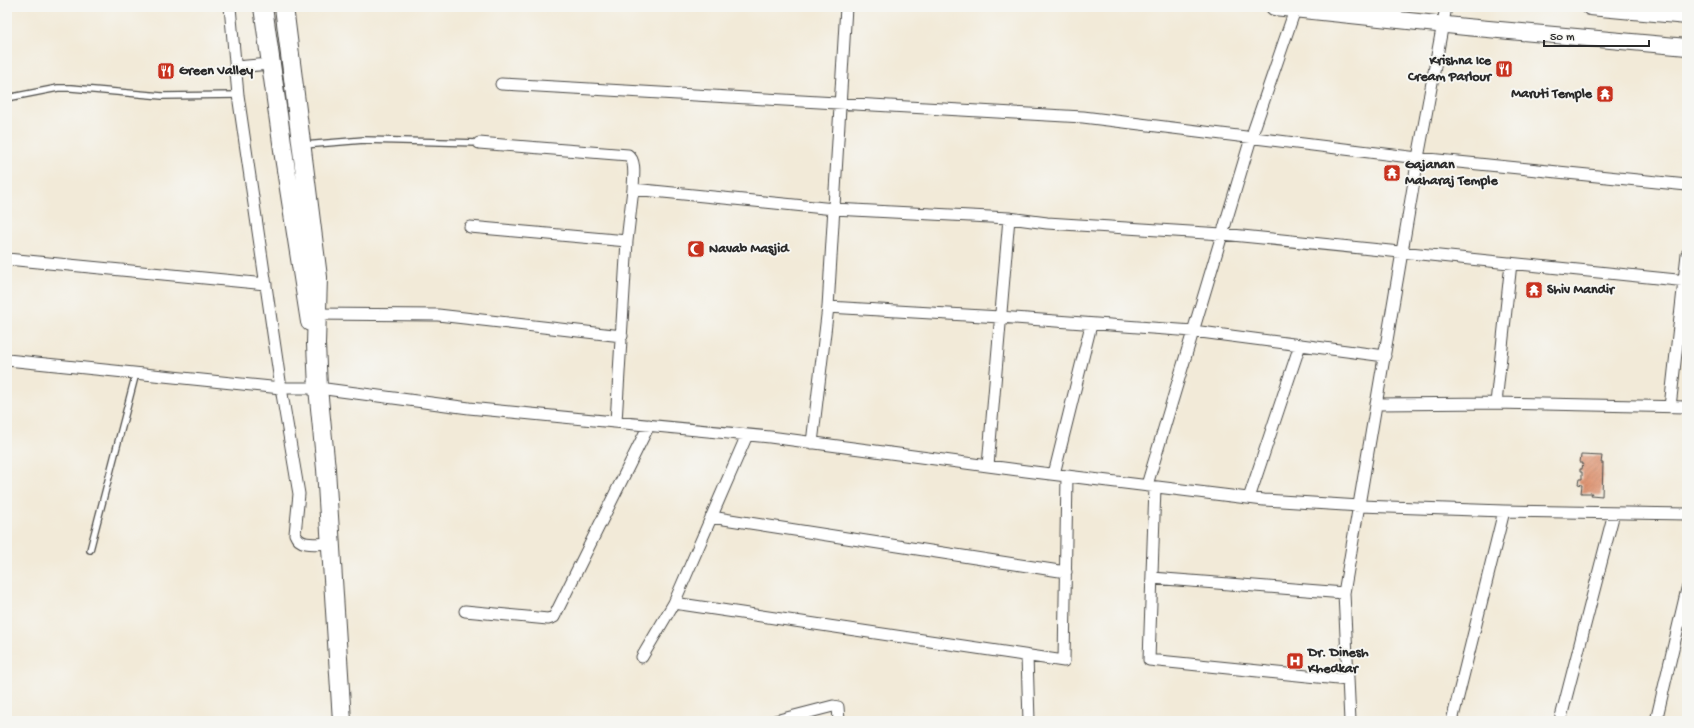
<svg xmlns="http://www.w3.org/2000/svg" width="1694" height="728" font-family="'Gochi Hand',sans-serif">
	<style>
		.building { fill: url(#building-hatch) }
		.lines { fill: none; stroke-linecap: round; stroke-linejoin: round }
		.service-casing { stroke: #494845; stroke-width: 8 }
		.minor-casing { stroke: #494845; stroke-width: 13 }
		.secondary-casing { stroke: #494845; stroke-width: 18 }
		.primary-casing { stroke: #494845; stroke-width: 20 }
		.service { stroke: #fff; stroke-width: 5.5 }
		.minor { stroke: #fff; stroke-width: 11 }
		.secondary { stroke: #fff; stroke-width: 16 }
		.primary { stroke: #fff; stroke-width: 18 }
		.labels { text-anchor: middle; dominant-baseline: central; stroke-width: 4; stroke-linejoin: round; paint-order: stroke }
		.poi-label { font-size: 14px; font-weight: bold; fill: #2b2b2b; stroke: #f6f6f2; text-anchor: start }
	</style>
	<defs>
		<pattern id="building-hatch" width="6" height="6" patternUnits="userSpaceOnUse"><rect width="6" height="6" fill="#dd8e6a"/><path d="M-1 1l2-2M0 6l6-6M5 7l2-2" fill="none" stroke="#b37457"/></pattern>
	</defs>
	<rect width="100%" height="100%" fill="#f6f6f2"/>
	<filter id="ink" filterUnits="userSpaceOnUse"><feTurbulence type="fractalNoise" baseFrequency=".025" numOctaves="2"/><feDisplacementMap in="SourceGraphic" scale="8" xChannelSelector="R" yChannelSelector="G"/><feConvolveMatrix kernelMatrix="1 2 1 2 8 2 1 2 1" color-interpolation-filters="sRGB"/></filter>
	<filter id="wash" filterUnits="userSpaceOnUse"><feTurbulence type="fractalNoise" baseFrequency=".012" numOctaves="4" result="noise"/><feDisplacementMap in="SourceGraphic" scale="16" xChannelSelector="R" yChannelSelector="G"/><feGaussianBlur stdDeviation="0.9" result="paint"/><feColorMatrix in="noise" values="0 0 0 0 0 0 0 0 0 0 0 0 0 0 0 0 0 1.4 0 .05"/><feComposite in="paint" operator="in"/></filter>
	<g filter="url(#wash)">
		<rect width="100%" height="100%" fill="#f2ead8"/>
		<g id="blocks">
			<path class="building" d="M1581,455L1602,456L1601,463H1603L1602,496L1591,495L1592,493H1581L1582,485L1578,484L1579,479H1582V472H1580V469H1582L1583,463H1580Z"/>
		</g>
	</g>
	<g filter="url(#ink)">
		<use href="#blocks" fill-opacity="0" stroke="#494845" stroke-width="1"/>
		<g class="lines">
			<defs>
				<path id="service" d="M7,98L58,88H71L162,96L238,95
					M304,145L364,140L479,143
					M90,550L136,373"/>
				<path id="minor" d="M230,7L238,95L281,388L299,494L295,534C300,548 319,543 331,543
					M236,67L270,64
					M501,84L1083,117L1418,158L1687,185
					M479,143L628,155C637,161 633,179 633,189
					M470,227L627,241
					M7,259L266,284
					M828,307L846,7
					M311,314L438,315L622,336
					M7,360L281,388H318L469,408L770,437L1026,471L1264,500L1360,506L1504,511L1687,514
					M1496,403L1511,263
					M1376,404L1496,403L1687,407
					M1670,407L1687,254
					M616,422L627,241L633,189L834,209L1009,218L1047,223L1222,234L1687,281
					M747,435L674,603L1064,661L1067,476
					M812,443L828,307L1000,317L1193,331L1385,356
					M988,466L1009,218
					M1054,474L1091,325
					M1147,485L1251,138L1295,10
					M1155,487L1149,660L1348,680
					M1249,498L1300,345
					M711,517L1066,572
					M1152,578L1344,593
					M465,611L548,619L554,617L649,425
					M1027,656L1029,721
					M642,657L674,603
					M775,721L833,706L838,707L839,721
					M1350,721L1344,593L1418,158L1446,7
					M1452,721L1504,511
					M1560,721L1614,513
					M1656,721L1687,589"/>
				<path id="secondary" d="M1274,7L1466,27L1687,47
					M1590,7L1687,16"/>
				<path id="primary" d="M263,7L284,157L310,322
					M284,7L318,277L316,344L318,388L326,469L342,721"/>
			</defs>
			<use href="#service" class="service-casing"/>
			<use href="#minor" class="minor-casing"/>
			<use href="#secondary" class="secondary-casing"/>
			<use href="#primary" class="primary-casing"/>
			<use href="#service" class="service"/>
			<use href="#minor" class="minor"/>
			<use href="#secondary" class="secondary"/>
			<use href="#primary" class="primary"/>
		</g>
	</g>
	<defs>
		<symbol id="restaurant-square" viewBox="-11 -11 22 22"><rect x="-9" y="-9" width="18" height="18" rx="4" fill="#c8321e" stroke="#f6f6f2"/><path d="M-5-6h1v4h1v-4h1v4h1v-4h1v5L-1.5 .5V6h-2V.5L-5-1ZM5-6V6H3V1.5H1.5Q1.5-4 5-6Z" fill="#fff"/></symbol>
		<symbol id="temple-square" viewBox="-11 -11 22 22"><rect x="-9" y="-9" width="18" height="18" rx="4" fill="#c8321e" stroke="#f6f6f2"/><path d="M0-6L5-2H3V0L6.5 2.5H4V6H1.5V3h-3V6H-4V2.5H-6.5L-3 0V-2H-5Z" fill="#fff"/></symbol>
		<symbol id="mosque-square" viewBox="-11 -11 22 22"><rect x="-9" y="-9" width="18" height="18" rx="4" fill="#c8321e" stroke="#f6f6f2"/><path d="M3.5-4.9A6 6 0 1 0 3.5 4.9A5 5 0 1 1 3.5-4.9Z" fill="#fff"/></symbol>
		<symbol id="hospital-square" viewBox="-11 -11 22 22"><rect x="-9" y="-9" width="18" height="18" rx="4" fill="#c8321e" stroke="#f6f6f2"/><path d="M-5-5h3v3.5h4V-5h3V5h-3V1.5h-4V5h-3Z" fill="#fff"/></symbol>
	</defs>
	<g fill-rule="evenodd">
		<use href="#restaurant-square" x="1494" y="59" width="20" height="20"/>
		<use href="#restaurant-square" x="156" y="61" width="20" height="20"/>
		<use href="#temple-square" x="1595" y="84" width="20" height="20"/>
		<use href="#temple-square" x="1382" y="163" width="20" height="20"/>
		<use href="#mosque-square" x="686" y="239" width="20" height="20"/>
		<use href="#temple-square" x="1524" y="280" width="20" height="20"/>
		<use href="#hospital-square" x="1285" y="651" width="20" height="20"/>
	</g>
	<g class="labels">
		<g class="poi-label">
			<text x="1491" y="61" text-anchor="end">Krishna Ice<tspan x="1491" dy="16">Cream Parlour</tspan></text>
			<text x="179" y="71">Green Valley</text>
			<text x="1592" y="94" text-anchor="end">Maruti Temple</text>
			<text x="1405" y="165">Gajanan<tspan x="1405" dy="16">Maharaj Temple</tspan></text>
			<text x="709" y="249">Navab Masjid</text>
			<text x="1547" y="290">Shiv Mandir</text>
			<text x="1308" y="653">Dr. Dinesh<tspan x="1308" dy="16">Khedkar</tspan></text>
		</g>
	</g>
	<rect width="1694" height="728" fill="none" stroke="#f6f6f2" stroke-width="24"/>
	<path d="M1544 40v6h105v-6" fill="none" stroke="#2b2b2b" stroke-width="2"/>
	<text x="1550" y="40" font-size="12" fill="#2b2b2b" stroke="#f6f6f2" stroke-width="3" paint-order="stroke">50 m</text>
</svg>
